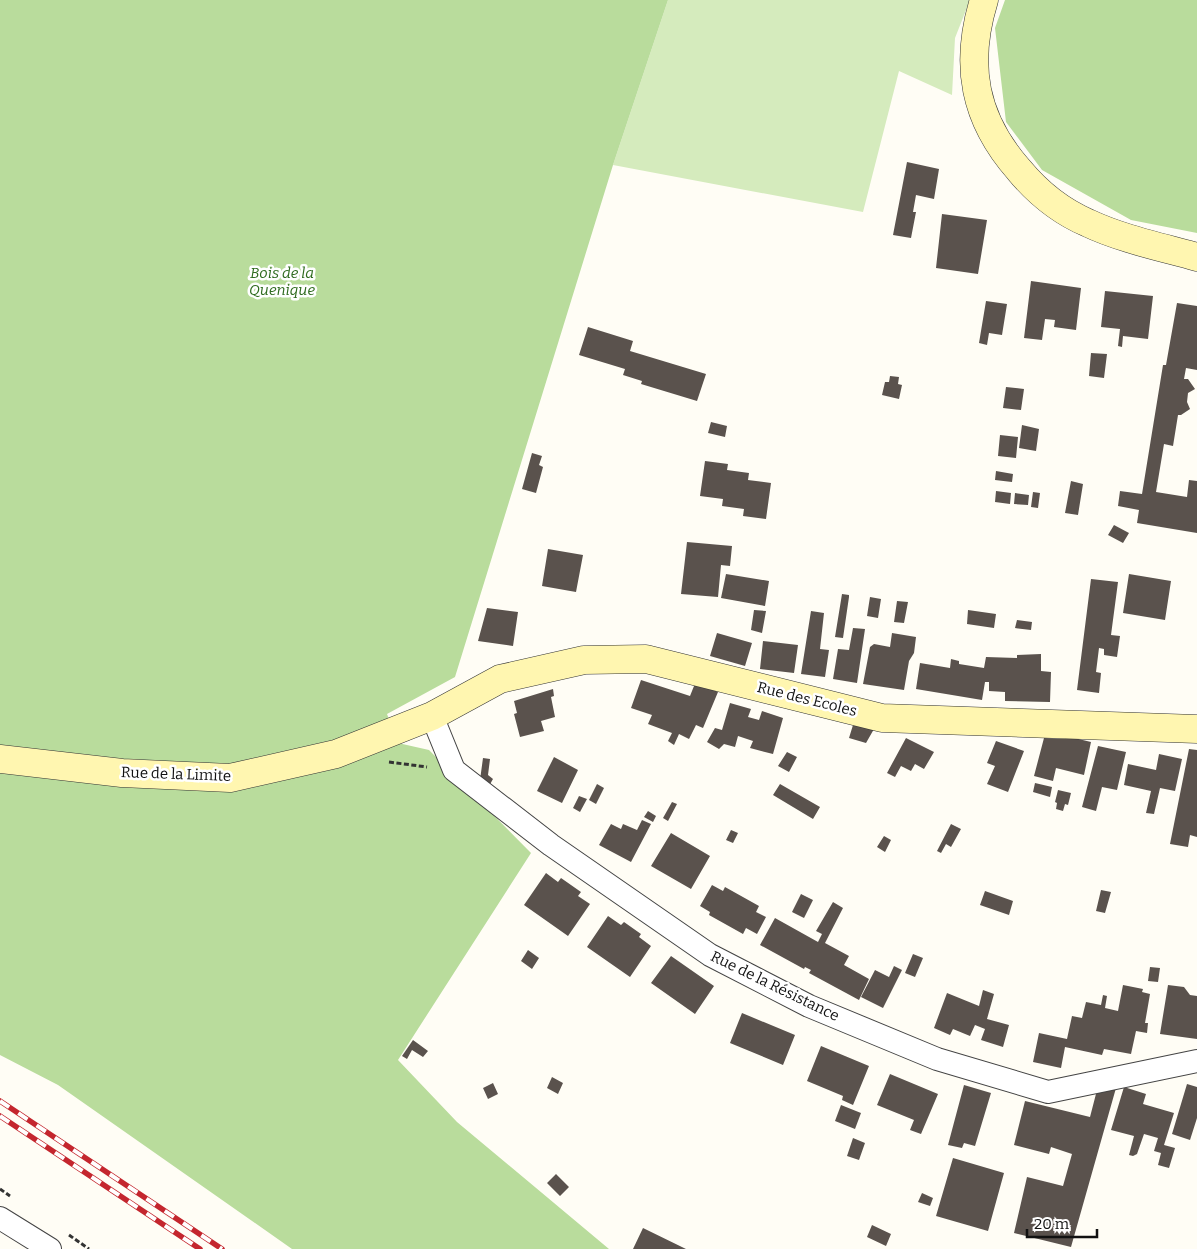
<svg xmlns="http://www.w3.org/2000/svg" width="1197" height="1249" font-family="Bitter,serif">
	<style>
		.green { fill: #d5ebbd }
		.forest { fill: #b9dc9c }
		.building { fill: #5a524d }
		.lines { fill: none; stroke-linecap: round; stroke-linejoin: round }
		.street-casing { stroke: #444; stroke-width: 24 }
		.secondary-casing { stroke: #333; stroke-width: 29 }
		.path { stroke: #333; stroke-width: 3; stroke-dasharray: 5 2.5; stroke-linecap: butt }
		.street { stroke: #fff; stroke-width: 22 }
		.secondary { stroke: #fff6b0; stroke-width: 28 }
		.rail-casing { stroke: #c4262e; stroke-width: 5.5 }
		.rail { stroke: #fff; stroke-width: 4; stroke-dasharray: 11; stroke-linecap: butt }
		.labels { text-anchor: middle; dominant-baseline: central; stroke-width: 5; stroke-linejoin: round; paint-order: stroke }
		.park-label { font-size: 15px; font-style: italic; fill: #2f6b1f; stroke: #fff }
		.street-label { font-size: 15px; fill: #111; stroke: #fff }
	</style>
	<rect width="100%" height="100%" fill="#fffdf5"/>
	<path class="green" d="M668,0H970L955,38L952,95L899,71L863,212L613,165Z"/>
	<path class="forest" d="M0,0H668L613,165L455,677L387,714L398,743L429,750L531,853L398,1060L457,1122L609,1249H292L58,1085L0,1055Z
		M1005,0H1197V233L1131,220L1042,170L1006,122L995,28Z"/>
	<path class="building" d="M907,162L939,169L934,199L916,195L913,212H916L911,238L893,235Z
		M942,214L987,220L978,274L936,268Z
		M1031,281L1081,288L1076,330L1054,327L1055,320L1045,319L1042,340L1024,338Z
		M1105,291L1153,296L1148,339L1123,336L1122,347L1118,346L1120,329L1101,327Z
		M986,301L1007,304L1002,335L989,333L987,345L979,343Z
		M1177,303L1197,306V370L1186,368L1184,379H1188L1195,389L1188,393L1187,402L1190,409L1181,415H1178L1173,446L1164,444L1156,492L1187,497L1189,480L1197,481V533L1137,523L1139,510L1118,506L1120,491L1142,494L1163,365H1166Z
		M588,327L633,341L630,351L706,374L697,401L641,384L642,381L623,375L625,369L579,355Z
		M1091,353L1107,354L1104,378L1089,376Z
		M890,376L899,377L898,384L902,385L899,399L882,395L885,382H889Z
		M1006,387L1024,389L1021,410L1003,408Z
		M711,422L727,426L725,437L708,433Z
		M1022,425L1039,429L1036,451L1019,448Z
		M1000,435L1018,437L1016,458L998,456Z
		M532,453L542,456L539,465L543,467L536,493L522,489Z
		M705,461L728,464L727,470L749,473L748,480L771,483L766,519L743,516L744,509L722,506L723,499L700,496Z
		M996,471L1013,474L1012,482L995,480Z
		M1071,481L1083,484L1078,515L1065,513Z
		M996,491L1011,493L1010,504L995,502Z
		M1033,492L1040,493L1038,508L1031,507Z
		M1015,493L1029,495L1028,505L1014,504Z
		M1114,525L1129,533L1123,543L1108,535Z
		M687,542L732,546L730,566L721,565L718,597L681,594Z
		M548,549L583,555L576,592L542,586Z
		M726,574L769,581L765,606L721,598Z
		M1129,574L1171,581L1165,620L1123,613Z
		M1091,579L1118,582L1111,635L1120,636L1117,657L1104,655V649L1099,648L1096,672L1101,673L1099,693L1077,690Z
		M842,594L849,595V597L843,638L835,637Z
		M870,597L881,599L878,618L867,616Z
		M897,601L908,602L904,623L894,622Z
		M487,608L518,612L513,646L478,641Z
		M754,610L766,611L762,633L751,630Z
		M968,610L996,614L994,628L967,624Z
		M811,611L824,613L820,649L829,650L825,677L801,674Z
		M1017,620L1032,622L1031,630L1015,628Z
		M853,628L865,629L857,683L833,679L838,649L849,650Z
		M717,633L752,643L745,666L710,656Z
		M892,633L916,637L914,653L909,661L904,690L863,684L870,647L874,644L890,647Z
		M763,641L798,645L794,673L760,669Z
		M1041,654V671L1051,672L1050,702L1005,701V692L989,691V682H985L982,700L916,689L920,663L950,668L951,659L959,661V664L984,668L986,657L1017,658V655Z
		M641,680L690,696L696,681L718,692L703,728L696,725L689,739L679,734L674,745L668,741L672,733L648,724L652,715L631,708Z
		M553,689L554,696L551,697L555,717L541,721L544,731L520,737L514,714L517,713L514,701Z
		M730,703L751,709L748,717L759,720L762,711L783,718L773,754L750,748L753,741L738,736L735,747L724,744L719,749L707,742L715,728L722,730Z
		M853,725L874,729L866,743L849,738Z
		M1066,736L1091,742L1084,775L1056,768L1053,781L1034,776L1044,738L1065,739Z
		M906,738L934,752L924,769L915,764L911,771L901,766L895,777L887,773Z
		M996,741L1024,751L1008,792L987,784L995,766L987,763Z
		M1098,746L1126,752L1117,790L1102,787L1096,811L1082,807Z
		M1189,749L1197,750V837L1190,835L1188,847L1170,844Z
		M787,752L797,757L789,772L778,766Z
		M1159,754L1182,759L1175,791L1160,788L1154,814L1146,813L1151,791L1124,785L1128,764L1156,770Z
		M554,757L578,770L562,803L537,791Z
		M483,758L490,759L488,775L493,779L489,786L480,780Z
		M1035,783L1052,787L1050,797L1033,792Z
		M597,784L604,788L596,804L589,800Z
		M780,784L820,807L813,819L773,795Z
		M1058,790L1071,793L1068,805L1065,804L1063,811L1056,809L1057,803L1055,802Z
		M579,796L587,799L580,812L573,808Z
		M672,802L677,804L668,821L663,818Z
		M648,811L656,816L653,822L644,817Z
		M642,820L651,824L631,862L599,845L611,824L621,829L623,824L637,830Z
		M951,824L961,829L951,847L946,844L941,853L937,851Z
		M731,830L738,833L733,843L726,840Z
		M671,833L710,856L691,889L651,866Z
		M884,836L891,840L885,852L877,847Z
		M546,873L558,882L561,878L581,892L578,896L590,904L568,936L524,905Z
		M712,885L723,891L725,887L759,906L756,912L766,917L757,934L746,928L743,934L709,915L710,912L700,906Z
		M1101,890L1111,892L1105,913L1096,911Z
		M985,891L1013,901L1009,915L980,905Z
		M801,894L813,900L804,918L792,912Z
		M833,902L843,908L825,943L849,956L844,965L869,979L859,1000L809,973L811,970L805,967L804,969L760,945L775,918L818,942L822,934L816,931Z
		M608,916L621,925L624,922L641,934L639,937L651,946L630,977L587,947Z
		M528,950L539,958L532,969L521,961Z
		M913,954L923,958L915,977L905,973Z
		M671,956L714,986L695,1014L651,983Z
		M894,966L902,970L883,1008L861,997L875,970L889,977Z
		M1150,967L1160,968L1158,982L1148,981Z
		M1123,985L1143,989L1142,992L1150,994L1145,1023H1148L1147,1033L1136,1031L1131,1054L1104,1049L1102,1055L1065,1047L1061,1068L1033,1062L1039,1033L1067,1039L1072,1016L1082,1018L1086,1002L1101,1005L1103,995L1107,996L1105,1008L1118,1011Z
		M1168,985L1184,987L1190,995L1197,996V1039L1160,1034Z
		M983,990L994,994L987,1019L1009,1025L1003,1047L981,1040L985,1029L975,1025L970,1036L953,1029L950,1035L934,1028L947,993L979,1006Z
		M742,1013L795,1035L783,1065L730,1043Z
		M413,1040L428,1051L423,1057L412,1050L407,1059L402,1056Z
		M821,1046L869,1066L853,1105L842,1100L843,1096L807,1081Z
		M890,1074L938,1094L921,1134L910,1130L914,1120L877,1105Z
		M552,1077L563,1083L558,1094L547,1088Z
		M493,1083L498,1094L488,1099L483,1088Z
		M1187,1084L1197,1087V1118L1190,1140L1172,1134Z
		M964,1085L991,1093L975,1146L964,1143L962,1148L948,1145Z
		M1124,1087L1146,1094L1143,1104L1174,1113L1164,1145L1175,1148L1169,1168L1158,1165L1161,1153L1154,1151L1158,1138L1144,1134L1137,1154L1133,1156L1129,1155L1134,1136L1111,1130Z
		M1116,1088L1071,1247L1014,1233L1027,1177L1063,1186L1072,1154L1051,1147L1049,1154L1014,1145L1025,1101L1090,1117L1097,1090Z
		M841,1105L861,1113L855,1129L835,1121Z
		M853,1138L865,1143L859,1160L847,1156Z
		M953,1158L1004,1173L988,1231L936,1216Z
		M556,1174L569,1187L560,1196L547,1183Z
		M922,1193L933,1198L930,1206L918,1202Z
		M872,1225L891,1234L886,1246L867,1237Z
		M643,1228L686,1249H633Z"/>
	<g class="lines">
		<defs>
			<path id="street" d="M432,716L454,770L551,845L710,955L809,1006L937,1059L1048,1092L1197,1061
				M0,1218L50,1249"/>
			<path id="secondary" d="M984,0C964,65 974,119 1019,170C1038,193 1060,211 1088,223C1122,239 1161,247 1197,257
				M0,759L122,773L230,778L336,754L432,716L500,679L584,660L646,659L882,718L1197,729"/>
		</defs>
		<use href="#street" class="street-casing"/>
		<use href="#secondary" class="secondary-casing"/>
		<path class="path" d="M389,762L427,767
			M0,1189L10,1196
			M69,1235L89,1249"/>
		<use href="#street" class="street"/>
		<use href="#secondary" class="secondary"/>
		<defs>
			<path id="rail" d="M0,1101L222,1249
				M0,1116L200,1249"/>
		</defs>
		<use href="#rail" class="rail-casing"/>
		<use href="#rail" class="rail"/>
	</g>
	<g class="labels">
		<g class="park-label">
			<text x="282" y="273">Bois de la<tspan x="282" dy="17">Quenique</tspan></text>
		</g>
		<g class="street-label">
			<text transform="translate(807 699) rotate(14)">Rue des Ecoles</text>
			<text transform="translate(176 774) rotate(2)">Rue de la Limite</text>
			<text transform="translate(775 986) rotate(26)">Rue de la Résistance</text>
		</g>
	</g>
	<path d="M1027 1229v8h70v-8" fill="none" stroke="#111111" stroke-width="2.5"/>
	<text x="1034" y="1229" font-size="15" fill="#111111" stroke="#ffffff" stroke-width="4" paint-order="stroke">20 m</text>
</svg>
